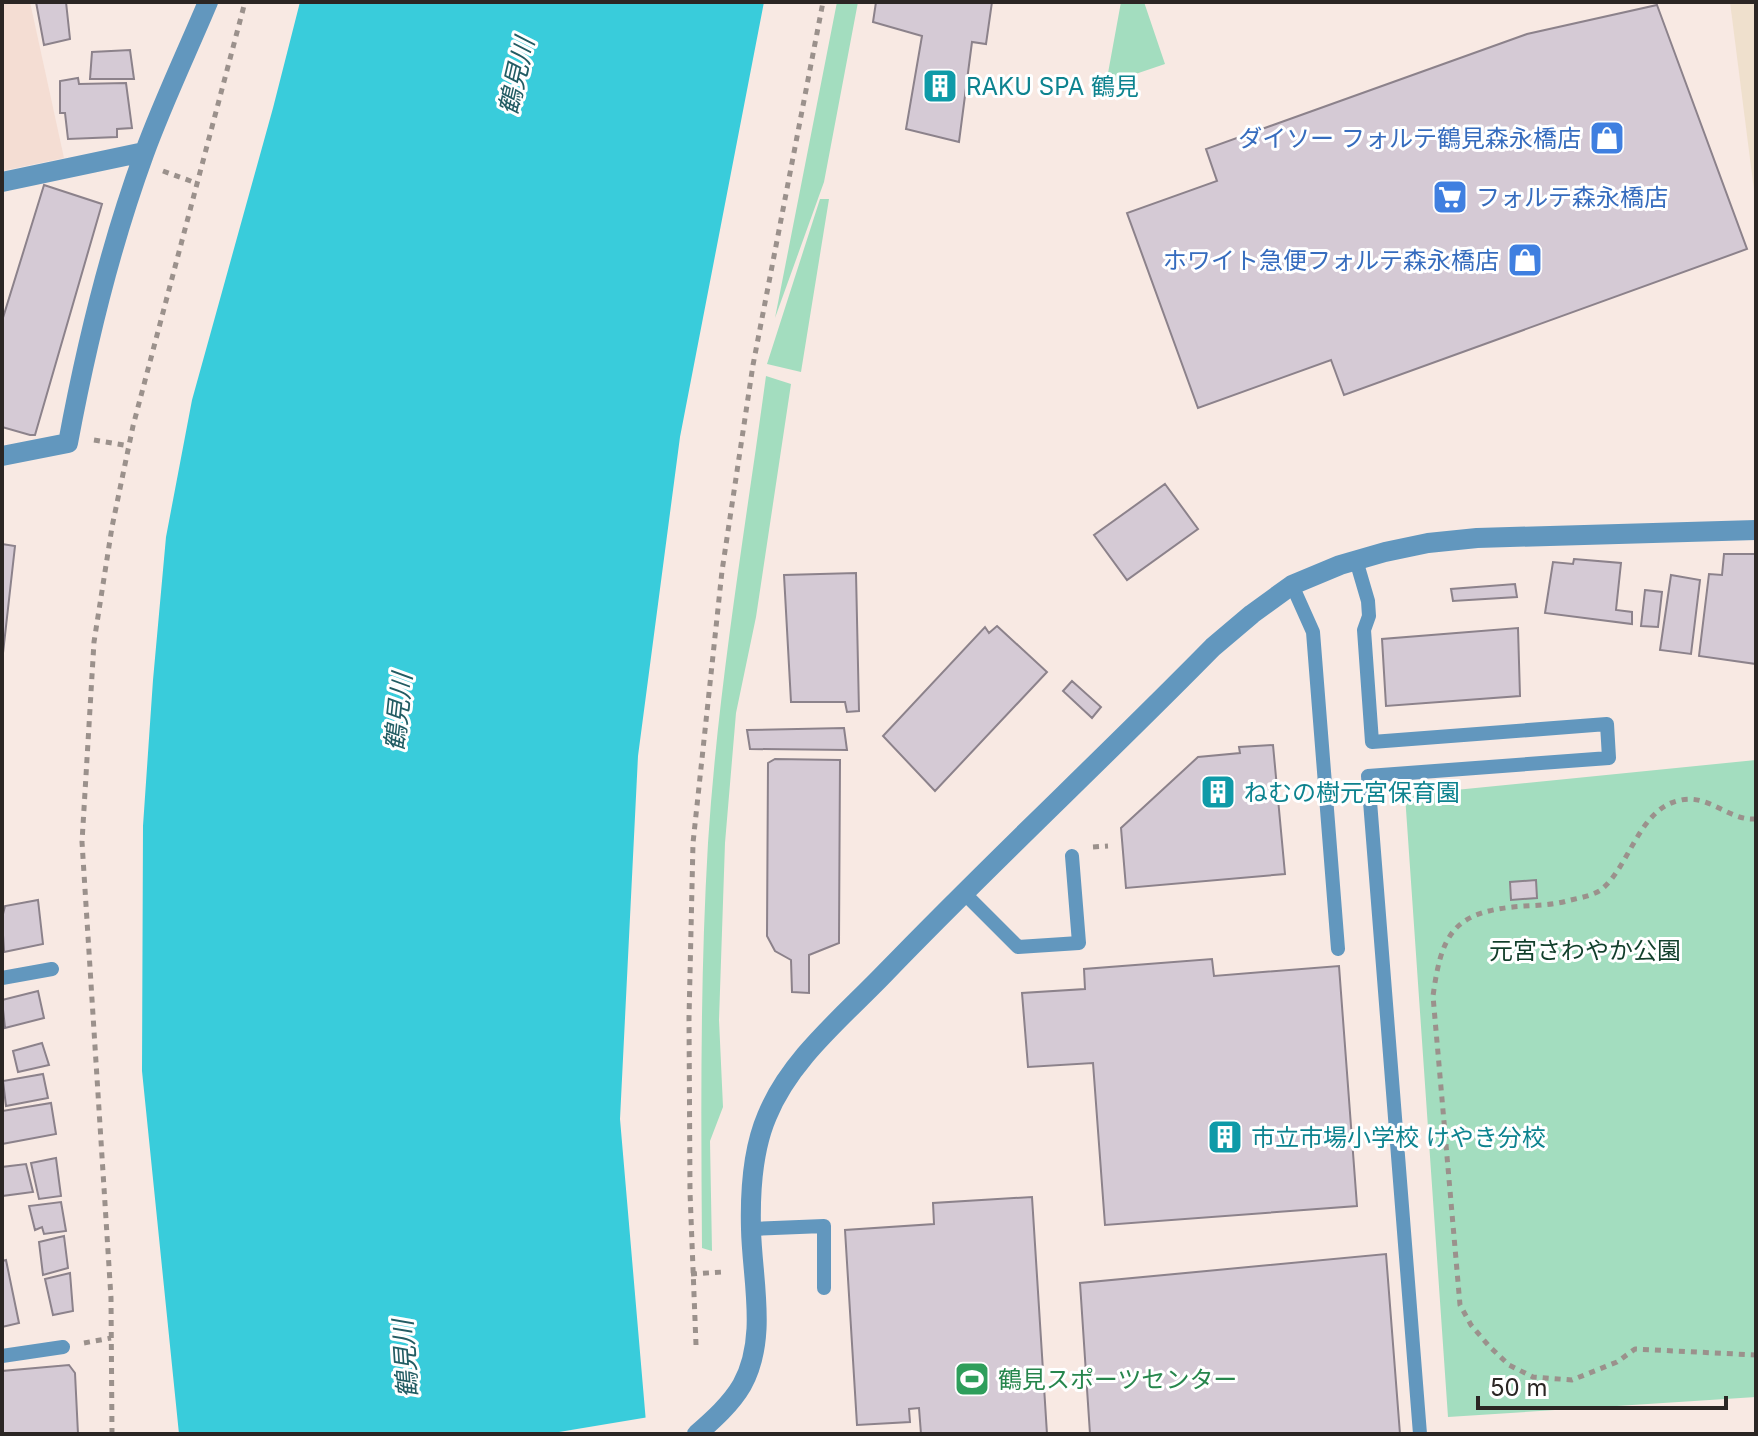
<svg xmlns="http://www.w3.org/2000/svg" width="1758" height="1436" font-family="Inter,'Noto Sans JP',sans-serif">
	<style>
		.industrial { fill: #efe0cd }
		.built { fill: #f4ddd3 }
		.green { fill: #a3ddbf }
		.water { fill: #39ccdb }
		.pier { fill: #f8e9e3 }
		.building { fill: #d5cad5; stroke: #8c828b; stroke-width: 2 }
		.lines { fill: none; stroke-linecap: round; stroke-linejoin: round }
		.path { stroke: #9b918c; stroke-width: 5; stroke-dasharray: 6 6; stroke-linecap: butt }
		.service { stroke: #6297be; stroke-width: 14 }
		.minor { stroke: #6297be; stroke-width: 20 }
		.tertiary { stroke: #6297be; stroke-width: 20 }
		.labels { text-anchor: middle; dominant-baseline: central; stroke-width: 6; stroke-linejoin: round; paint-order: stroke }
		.culture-label { font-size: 24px; fill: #0d838f; stroke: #fff; text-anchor: start }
		.shop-label { font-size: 24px; fill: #366cbe; stroke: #fff; text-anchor: end }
		.park-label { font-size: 24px; fill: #123f2b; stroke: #fff }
		.leisure-label { font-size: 24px; fill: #27864d; stroke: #fff; text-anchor: start }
		.water-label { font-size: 26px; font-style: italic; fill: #225c63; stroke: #fff }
	</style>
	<rect width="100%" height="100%" fill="#f8e9e3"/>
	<path class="industrial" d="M1730,2H1756V206Z"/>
	<path class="built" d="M2,2H30L64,158L2,171Z"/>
	<path class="green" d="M837,2H858L824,182L775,318Z
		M1121,2H1144L1165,64L1106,84Z
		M820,199H829L801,372L767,364Z
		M766,376L791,384L756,617L736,713L725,843L719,1020L723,1107L710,1141L712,1251L702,1248C701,1114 700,978 708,843C718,687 745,531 766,376Z
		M1756,760V1397L1448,1417L1405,795Z"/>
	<path class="water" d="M300,2H764L680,437L638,756L620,1119L647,1434H179L142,1071L143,826L153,680L166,537L192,400L273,108Z"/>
	<path class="pier" d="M649,1417L651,1434H547Z"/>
	<path class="building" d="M36,2H66L70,39L44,45Z
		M876,2H992L986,44L972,42L959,142L906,129L922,36L873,22Z
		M1657,5L1747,249L1344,395L1331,360L1198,408L1127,213L1217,181L1206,149L1527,34Z
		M130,50L134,79H90L92,52Z
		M78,78L79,84L126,83L132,128L117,129V137L68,139L65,113H60V81Z
		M44,185L102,204L35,435H30L2,427V321Z
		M1165,484L1198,529L1127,580L1094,535Z
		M2,544L15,546L2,662Z
		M1724,554H1756V664L1699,656L1709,574L1722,575Z
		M1574,559L1621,563L1616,610L1632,612V624L1545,613L1553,562L1573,564Z
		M856,573L859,711L847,712L845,702H791L784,575Z
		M1671,575L1700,580L1691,654L1660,650Z
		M1515,584L1517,597L1453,601L1451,589Z
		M1645,590L1662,592L1658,627L1641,626Z
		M997,626L1047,672L935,791L883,736L985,627L989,633Z
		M1518,628L1520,696L1386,706L1382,639Z
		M1072,681L1101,707L1092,718L1063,691Z
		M844,728L847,750L750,749L747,730Z
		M1273,745L1285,874L1126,888L1121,828L1198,757L1240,753L1239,747Z
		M775,759L840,760L839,943L809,955V993L792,992L791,960L775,951L767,936L768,763Z
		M1536,880L1537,898L1511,900L1510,882Z
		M38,900L43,944L4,952L2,918L5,906Z
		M1212,959L1214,976L1339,966L1357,1206L1105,1225L1093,1063L1028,1067L1022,993L1085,989L1084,969Z
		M38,991L44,1018L5,1028L2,1000Z
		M42,1043L49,1065L18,1072L13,1051Z
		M43,1074L48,1098L6,1106L3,1081Z
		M51,1103L56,1134L2,1144V1111Z
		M56,1158L61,1196L39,1199L31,1163Z
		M26,1164L33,1192L2,1196V1167Z
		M1032,1197L1047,1434H921L919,1408L909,1409L910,1422L857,1425L845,1230L934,1224L933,1203Z
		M61,1202L66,1231L44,1234L42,1227L35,1230L29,1206Z
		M64,1236L68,1268L43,1275L39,1242Z
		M1386,1254L1400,1434H1090L1080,1283Z
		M6,1260L19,1323L2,1327V1261Z
		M70,1273L73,1311L53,1315L45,1279Z
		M69,1365L75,1373L78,1434H2V1371Z"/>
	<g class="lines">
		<path class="path" d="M163,171L196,183
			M94,440L129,446
			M1756,819C1729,821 1709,794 1681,800C1639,808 1631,864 1602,889C1593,896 1578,898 1567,901C1549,906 1531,905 1513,907C1451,913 1441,938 1433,996L1460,1305L1471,1325L1489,1346L1509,1365L1533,1377L1572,1380L1617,1362L1635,1349L1756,1355
			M1093,847L1108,846
			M691,1274L723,1272
			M84,1343L111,1338
			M696,1345L690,1192L689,1018L693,843L722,571L753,365L823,2
			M112,1434L111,1298L82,842L94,642L112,527L133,426L245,2"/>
		<path class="service" d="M1356,560L1368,601L1369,616L1364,630L1372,742L1607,724L1609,758L1368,776L1420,1434
			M1292,585L1313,632L1338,949
			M964,893L1018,947L1079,943L1072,856
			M2,978L52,969
			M751,1229L824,1226V1288
			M2,1356L63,1347"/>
		<path class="minor" d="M2,182L144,152
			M2,456L68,443C86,346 110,247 144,154C163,102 187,52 208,2"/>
		<path class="tertiary" d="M697,1434C713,1420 731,1404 742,1385C768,1338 752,1279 751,1229C750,1192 752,1151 767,1116C790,1059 844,1016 886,972C993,861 1105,757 1213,647L1252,614L1292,585L1340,565L1385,552L1428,543L1477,538L1756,530"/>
	</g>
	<defs>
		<symbol id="building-square" viewBox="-11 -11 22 22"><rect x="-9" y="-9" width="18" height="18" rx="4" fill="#0f9aa8" stroke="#fff"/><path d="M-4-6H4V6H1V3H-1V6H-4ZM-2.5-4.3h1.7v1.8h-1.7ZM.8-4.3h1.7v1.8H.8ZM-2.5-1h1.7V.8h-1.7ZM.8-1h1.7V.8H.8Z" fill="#fff"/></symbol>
		<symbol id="shop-square" viewBox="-11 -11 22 22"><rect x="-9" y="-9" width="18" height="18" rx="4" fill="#3f7fe0" stroke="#fff"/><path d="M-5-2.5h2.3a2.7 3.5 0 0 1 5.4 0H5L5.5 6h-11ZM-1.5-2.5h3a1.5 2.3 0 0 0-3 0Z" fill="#fff"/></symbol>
		<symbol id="supermarket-square" viewBox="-11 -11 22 22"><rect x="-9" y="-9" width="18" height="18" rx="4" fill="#3f7fe0" stroke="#fff"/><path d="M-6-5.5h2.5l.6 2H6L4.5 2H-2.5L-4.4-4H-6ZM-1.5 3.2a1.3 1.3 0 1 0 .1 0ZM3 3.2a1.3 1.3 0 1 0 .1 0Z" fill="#fff"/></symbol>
		<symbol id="stadium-square" viewBox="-11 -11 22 22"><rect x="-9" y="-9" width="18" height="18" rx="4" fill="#2e9e5b" stroke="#fff"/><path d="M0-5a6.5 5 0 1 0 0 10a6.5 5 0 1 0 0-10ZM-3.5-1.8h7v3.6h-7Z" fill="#fff"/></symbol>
	</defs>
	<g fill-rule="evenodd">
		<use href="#building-square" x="920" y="66" width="40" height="40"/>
		<use href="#shop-square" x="1587" y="118" width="40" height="40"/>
		<use href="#supermarket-square" x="1430" y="177" width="40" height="40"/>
		<use href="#shop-square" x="1505" y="240" width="40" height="40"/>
		<use href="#building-square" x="1198" y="772" width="40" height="40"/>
		<use href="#building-square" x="1205" y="1117" width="40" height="40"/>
		<use href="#stadium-square" x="952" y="1359" width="40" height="40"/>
	</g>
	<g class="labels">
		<g class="culture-label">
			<text x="966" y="86">RAKU SPA 鶴見</text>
			<text x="1244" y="792">ねむの樹元宮保育園</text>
			<text x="1251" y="1137">市立市場小学校 けやき分校</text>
		</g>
		<g class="shop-label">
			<text x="1581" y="138">ダイソー フォルテ鶴見森永橋店</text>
			<text x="1476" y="197" text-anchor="start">フォルテ森永橋店</text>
			<text x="1499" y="260">ホワイト急便フォルテ森永橋店</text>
		</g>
		<g class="park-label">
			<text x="1585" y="950">元宮さわやか公園</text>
		</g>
		<g class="leisure-label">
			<text x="998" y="1379">鶴見スポーツセンター</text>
		</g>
		<g class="water-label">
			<text transform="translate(516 76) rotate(-77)">鶴見川</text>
			<text transform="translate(398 712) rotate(-84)">鶴見川</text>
			<text transform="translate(405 1359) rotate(-94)">鶴見川</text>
		</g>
	</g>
	<rect width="1758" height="1436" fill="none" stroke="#2b2624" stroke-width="8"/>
	<path d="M1478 1396v12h248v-12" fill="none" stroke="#2b2624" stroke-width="4"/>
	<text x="1490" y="1396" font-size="24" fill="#2b2624" stroke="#ffffff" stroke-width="6" paint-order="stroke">50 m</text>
</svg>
